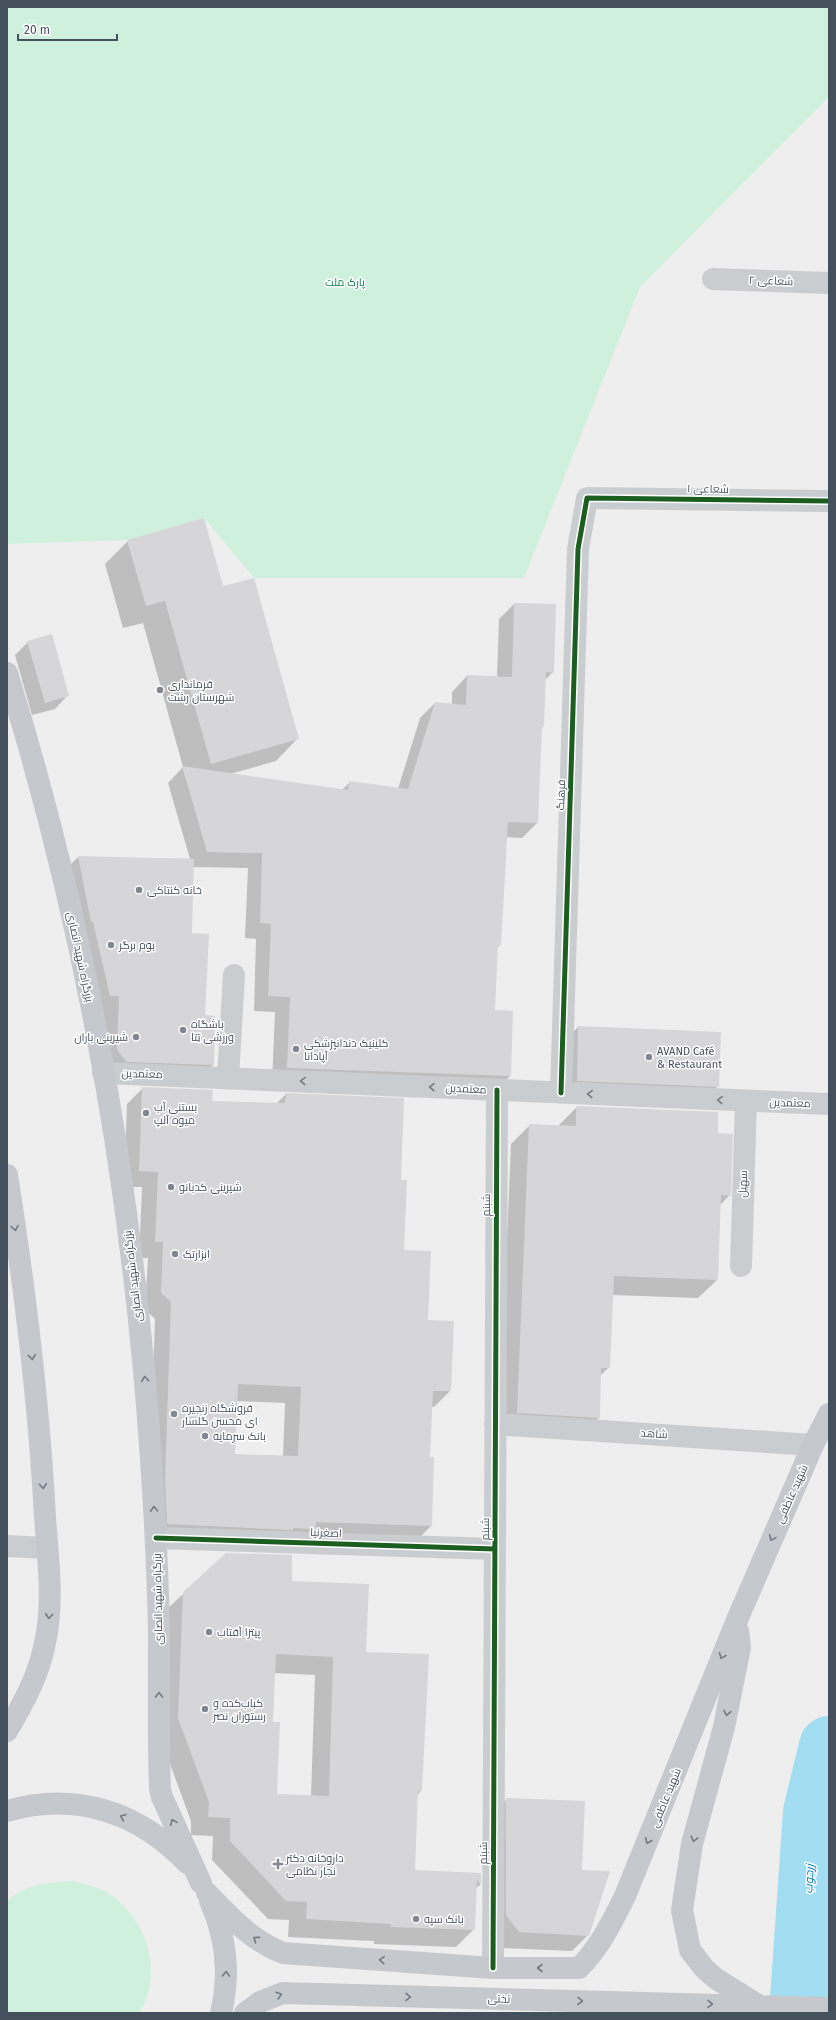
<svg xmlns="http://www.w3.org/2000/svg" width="836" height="2020" font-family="'Fira Sans',Cairo,sans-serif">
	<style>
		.green { fill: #d0f0de }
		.shadow { fill: #0003; fill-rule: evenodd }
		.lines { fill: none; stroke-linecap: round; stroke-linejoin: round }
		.river { stroke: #a2ddf2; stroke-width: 60 }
		.building { fill: #d6d6d9; fill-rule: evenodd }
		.minor { stroke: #cacdcf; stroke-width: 22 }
		.major { stroke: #c5c9cd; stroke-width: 22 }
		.cycleway-casing { stroke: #fff; stroke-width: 8 }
		.cycleway { stroke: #1b5e20; stroke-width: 5 }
		.oneway { stroke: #737c84 }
		.oneway2 { stroke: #717a84 }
		.poi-dot { fill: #80878f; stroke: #fff; stroke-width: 1.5 }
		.labels { text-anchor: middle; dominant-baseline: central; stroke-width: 3; stroke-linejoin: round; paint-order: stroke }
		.street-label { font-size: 11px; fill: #44505c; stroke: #fff }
		.park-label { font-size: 11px; fill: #0f834f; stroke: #fff }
		.poi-label { font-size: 11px; fill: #44505c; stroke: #fff; text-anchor: start }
		.water-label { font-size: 12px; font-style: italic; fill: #027fab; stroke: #fff }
	</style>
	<rect width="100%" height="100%" fill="#efeeee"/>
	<path class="green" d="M7,7H829V97L640,287L524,578H254L204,518L127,540L7,544Z
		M73,1881C82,1884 94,1886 102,1890C137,1908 158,1952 149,1990C147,1998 143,2006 140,2013H7V1901C25,1884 49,1882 73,1881Z"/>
	<path class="shadow" d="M128,541L223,588L298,738L276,761L230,774L342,790L350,782L398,789L420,718L435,703L452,704V692L467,676L497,677L499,619L514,604L553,672L545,680L543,726L541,729L537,823L522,838L506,837L500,945L497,948L494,1011L510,1076L494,1091L272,1083L275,1012L254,1011L256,939L245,938L248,868L193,867L191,934L213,1065L196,1082L110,1078L61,874L78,857L190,859L168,783L183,767L143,623L123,628L105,564Z
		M28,642L68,695L55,709L32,715L15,655Z
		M578,1027L720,1033L718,1086L699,1106L558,1099L559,1046Z
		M143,1088L211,1102L276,1104L286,1094L400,1181L403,1251L450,1391L434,1407H431L429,1458L431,1526L415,1542L152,1539L149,1496L155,1319L145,1309L148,1258H139L142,1187H124L127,1104ZM236,1401L285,1403L283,1456L234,1455Z
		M577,1107L717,1134L730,1195L720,1205L717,1280L698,1298L612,1295L609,1367L600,1376L599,1418L580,1436L499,1431L511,1144L530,1125L558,1126Z
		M290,1582L365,1653L421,1791L416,1796L414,1871L480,1874V1885L475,1889L474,1929L456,1947L374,1944V1941L288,1937L289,1920L268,1919L212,1860L213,1836L191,1835V1821L160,1737L165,1611L184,1593ZM274,1673L315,1675L311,1797L276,1795L272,1723Z
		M507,1799L581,1871L588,1935L572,1951L503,1948L491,1815Z"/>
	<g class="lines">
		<path class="river" d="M799,2013L813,1812L829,1746"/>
	</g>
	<path class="building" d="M204,518L223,586L254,578L299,739L211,764L165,601L146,606L127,540Z
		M514,603L556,604L554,673L546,672L544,727H542L538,823L508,822L501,945H498L495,1010L513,1011L511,1076L287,1068L290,997L268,996L271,924L260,923L262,853L207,852L182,766L348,790L349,781L408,789L435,702L466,705L467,675L512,677Z
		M52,634L69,696L45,703L27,641Z
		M78,856L194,859L192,933L209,934L205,1015L215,1016L214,1065L127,1062L117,1050L119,996H110L93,922H91Z
		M578,1026L721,1032L719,1087L577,1081Z
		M142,1087L213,1090L212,1101L285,1103L286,1093L404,1098L401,1180H407L404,1250L431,1251L428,1320L454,1321L451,1391H433L430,1457H434L432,1526L316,1522L315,1529L293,1528V1530L167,1524L165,1479L171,1302L161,1293L163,1242H155L158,1172L139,1171ZM238,1384L301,1387L298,1456L235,1454Z
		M576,1106L718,1112V1133L733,1134L731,1196L721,1195L718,1280L614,1276L610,1368H601L600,1418L517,1413L529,1124L576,1126Z
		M226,1553L292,1555V1581L369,1584L366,1652L429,1654L422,1791H418L415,1870L481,1873V1885L477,1880L475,1930L391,1927V1924L306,1919L307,1902L286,1901L230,1841V1818L208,1817L209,1802L178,1718L183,1592ZM276,1654L333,1657L329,1796L277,1794L280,1722H273Z
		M506,1798L585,1801L582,1870L610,1871L589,1936L519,1932L506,1915Z"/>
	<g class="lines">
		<path class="minor" d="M713,279L829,283
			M103,1073L829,1104
			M228,1078L234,975
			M561,1093L578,549L587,498L829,501
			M741,1266L746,1101
			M495,1424L813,1445
			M156,1538L495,1549
			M7,1546L47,1548
			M493,1968L497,1090"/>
		<path class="major" d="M7,673C86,927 133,1194 151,1459C155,1518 158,1577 159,1635C159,1686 158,1738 160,1789L162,1797L201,1883
			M7,1175C25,1289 39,1403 45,1517C48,1559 54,1602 45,1643C39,1675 23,1704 7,1731
			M738,1631L740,1647L724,1727L692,1844L682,1910L690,1950L703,1967L715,1978L758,2005
			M7,1811C75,1791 139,1812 187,1863
			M207,1893C230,1917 252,1941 283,1953L493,1968H579C600,1947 612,1922 625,1896L737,1620L813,1445L829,1414
			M210,1901C226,1936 230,1975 221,2013
			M245,2013L260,2002L283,1993L829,2008"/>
		<defs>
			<path id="cycleway" d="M561,1093L578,549L587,498L829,501
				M156,1538L495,1549
				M493,1968L497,1090"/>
		</defs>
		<use href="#cycleway" class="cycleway-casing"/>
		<use href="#cycleway" class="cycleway"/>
	</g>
	<defs><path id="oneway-chevron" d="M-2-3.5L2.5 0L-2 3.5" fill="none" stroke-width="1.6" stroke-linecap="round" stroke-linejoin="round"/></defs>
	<g class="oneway">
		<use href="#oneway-chevron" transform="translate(303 1081) rotate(-177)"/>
		<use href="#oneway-chevron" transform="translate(432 1087) rotate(-177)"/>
		<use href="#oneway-chevron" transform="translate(590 1094) rotate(-177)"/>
		<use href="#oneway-chevron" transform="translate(720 1100) rotate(-177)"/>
	</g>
	<g class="oneway2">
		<use href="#oneway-chevron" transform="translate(15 1228) rotate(81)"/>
		<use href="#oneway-chevron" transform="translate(32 1357) rotate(84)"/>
		<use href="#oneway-chevron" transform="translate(145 1379) rotate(-95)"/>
		<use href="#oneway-chevron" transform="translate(43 1486) rotate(85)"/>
		<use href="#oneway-chevron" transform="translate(154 1509) rotate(-93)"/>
		<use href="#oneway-chevron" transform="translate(772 1538) rotate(114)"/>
		<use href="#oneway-chevron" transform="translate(49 1616) rotate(95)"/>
		<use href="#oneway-chevron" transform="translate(722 1656) rotate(112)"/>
		<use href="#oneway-chevron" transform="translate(159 1695) rotate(-91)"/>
		<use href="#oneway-chevron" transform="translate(727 1713) rotate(101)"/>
		<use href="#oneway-chevron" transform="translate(123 1817) rotate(-157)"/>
		<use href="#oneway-chevron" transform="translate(173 1822) rotate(-115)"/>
		<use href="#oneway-chevron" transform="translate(694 1839) rotate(105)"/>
		<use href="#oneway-chevron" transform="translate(648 1841) rotate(113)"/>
		<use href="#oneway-chevron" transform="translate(256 1939) rotate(-144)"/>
		<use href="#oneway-chevron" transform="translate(382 1960) rotate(-176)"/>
		<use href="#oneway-chevron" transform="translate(540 1968) rotate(180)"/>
		<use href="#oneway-chevron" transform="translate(226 1974) rotate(-89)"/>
		<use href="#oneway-chevron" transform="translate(279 1995) rotate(-17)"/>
		<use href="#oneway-chevron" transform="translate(408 1997) rotate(2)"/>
		<use href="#oneway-chevron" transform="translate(580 2001) rotate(2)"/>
		<use href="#oneway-chevron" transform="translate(710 2004) rotate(1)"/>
	</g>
	<g class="poi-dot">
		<circle cx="160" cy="690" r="4"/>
		<circle cx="139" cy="890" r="4"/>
		<circle cx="111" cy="945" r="4"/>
		<circle cx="183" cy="1030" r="4"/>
		<circle cx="136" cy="1037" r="4"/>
		<circle cx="296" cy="1049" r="4"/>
		<circle cx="649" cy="1057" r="4"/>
		<circle cx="146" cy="1113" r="4"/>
		<circle cx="171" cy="1187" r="4"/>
		<circle cx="175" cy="1254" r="4"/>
		<circle cx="174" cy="1414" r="4"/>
		<circle cx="205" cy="1436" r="4"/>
		<circle cx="209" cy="1632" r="4"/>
		<circle cx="205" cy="1709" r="4"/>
		<path d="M276 1858h4v4h4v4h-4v4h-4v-4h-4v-4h4z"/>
		<circle cx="416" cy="1919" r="4"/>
	</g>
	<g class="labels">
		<g class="street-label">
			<text transform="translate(771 281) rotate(2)">شعاعی ۲</text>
			<text transform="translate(708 489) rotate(1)">شعاعی ۱</text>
			<text transform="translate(561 795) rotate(-88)">فرهنگ</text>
			<text transform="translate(80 957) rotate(78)">بزرگراه شهید انصاری</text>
			<text transform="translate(142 1074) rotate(2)">معتمدین</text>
			<text transform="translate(466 1089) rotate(3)">معتمدین</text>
			<text transform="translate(790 1103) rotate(2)">معتمدین</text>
			<text transform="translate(743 1184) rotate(-88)">سهیل</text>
			<text transform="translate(486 1205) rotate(-90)">شبنم</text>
			<text transform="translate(133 1276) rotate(-97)">بزرگراه شهید انصاری</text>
			<text transform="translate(654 1434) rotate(4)">شاهد</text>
			<text transform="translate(792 1494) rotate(-66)">شهید عاطفی</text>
			<text transform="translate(485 1529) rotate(-90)">شبنم</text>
			<text transform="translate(326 1533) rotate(2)">اصغرنیا</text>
			<text transform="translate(158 1599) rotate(-91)">بزرگراه شهید انصاری</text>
			<text transform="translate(666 1798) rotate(-68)">شهید عاطفی</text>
			<text transform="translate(483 1853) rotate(-90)">شبنم</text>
			<text transform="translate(499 1999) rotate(2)">تختی</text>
		</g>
		<g class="park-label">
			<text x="345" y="282">پارک ملت</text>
		</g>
		<g class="poi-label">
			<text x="168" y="684">فرمانداری<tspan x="168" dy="13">شهرستان رشت</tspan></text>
			<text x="147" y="890">خانه کنتاکی</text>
			<text x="119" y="945">بوم برگر</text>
			<text x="191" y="1024">باشگاه<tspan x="191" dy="13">ورزشی تِتا</tspan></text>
			<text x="128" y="1037" text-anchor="end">شیرینی باران</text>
			<text x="304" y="1043">کلینیک دندانپزشکی<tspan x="304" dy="13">آپادانا</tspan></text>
			<text x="657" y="1051">AVAND Café<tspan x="657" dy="13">&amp; Restaurant</tspan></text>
			<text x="154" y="1107">بستنی آب<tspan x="154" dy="13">میوه آلپ</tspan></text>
			<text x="179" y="1187">شیرینی کدبانو</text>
			<text x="183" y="1254">ابزارتک</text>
			<text x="182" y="1408">فروشگاه زنجیره<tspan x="182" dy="13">ای محسن گلسار</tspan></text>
			<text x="213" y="1436">بانک سرمایه</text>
			<text x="217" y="1632">پیتزا آفتاب</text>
			<text x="213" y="1703">کباب‌کده و<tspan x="213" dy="13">رستوران نصر</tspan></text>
			<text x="286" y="1858">داروخانه دکتر<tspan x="286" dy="13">نجار نظامی</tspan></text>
			<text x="424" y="1919">بانک سپه</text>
		</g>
		<g class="water-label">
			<text transform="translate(809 1879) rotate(-86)">زرجوب</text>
		</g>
	</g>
	<rect width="836" height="2020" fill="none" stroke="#44505c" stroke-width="16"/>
	<path d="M18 34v6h99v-6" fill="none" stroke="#44505c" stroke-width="2"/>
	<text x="24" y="34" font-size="12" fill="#44505c" stroke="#ffffff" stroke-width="3" paint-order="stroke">20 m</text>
</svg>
